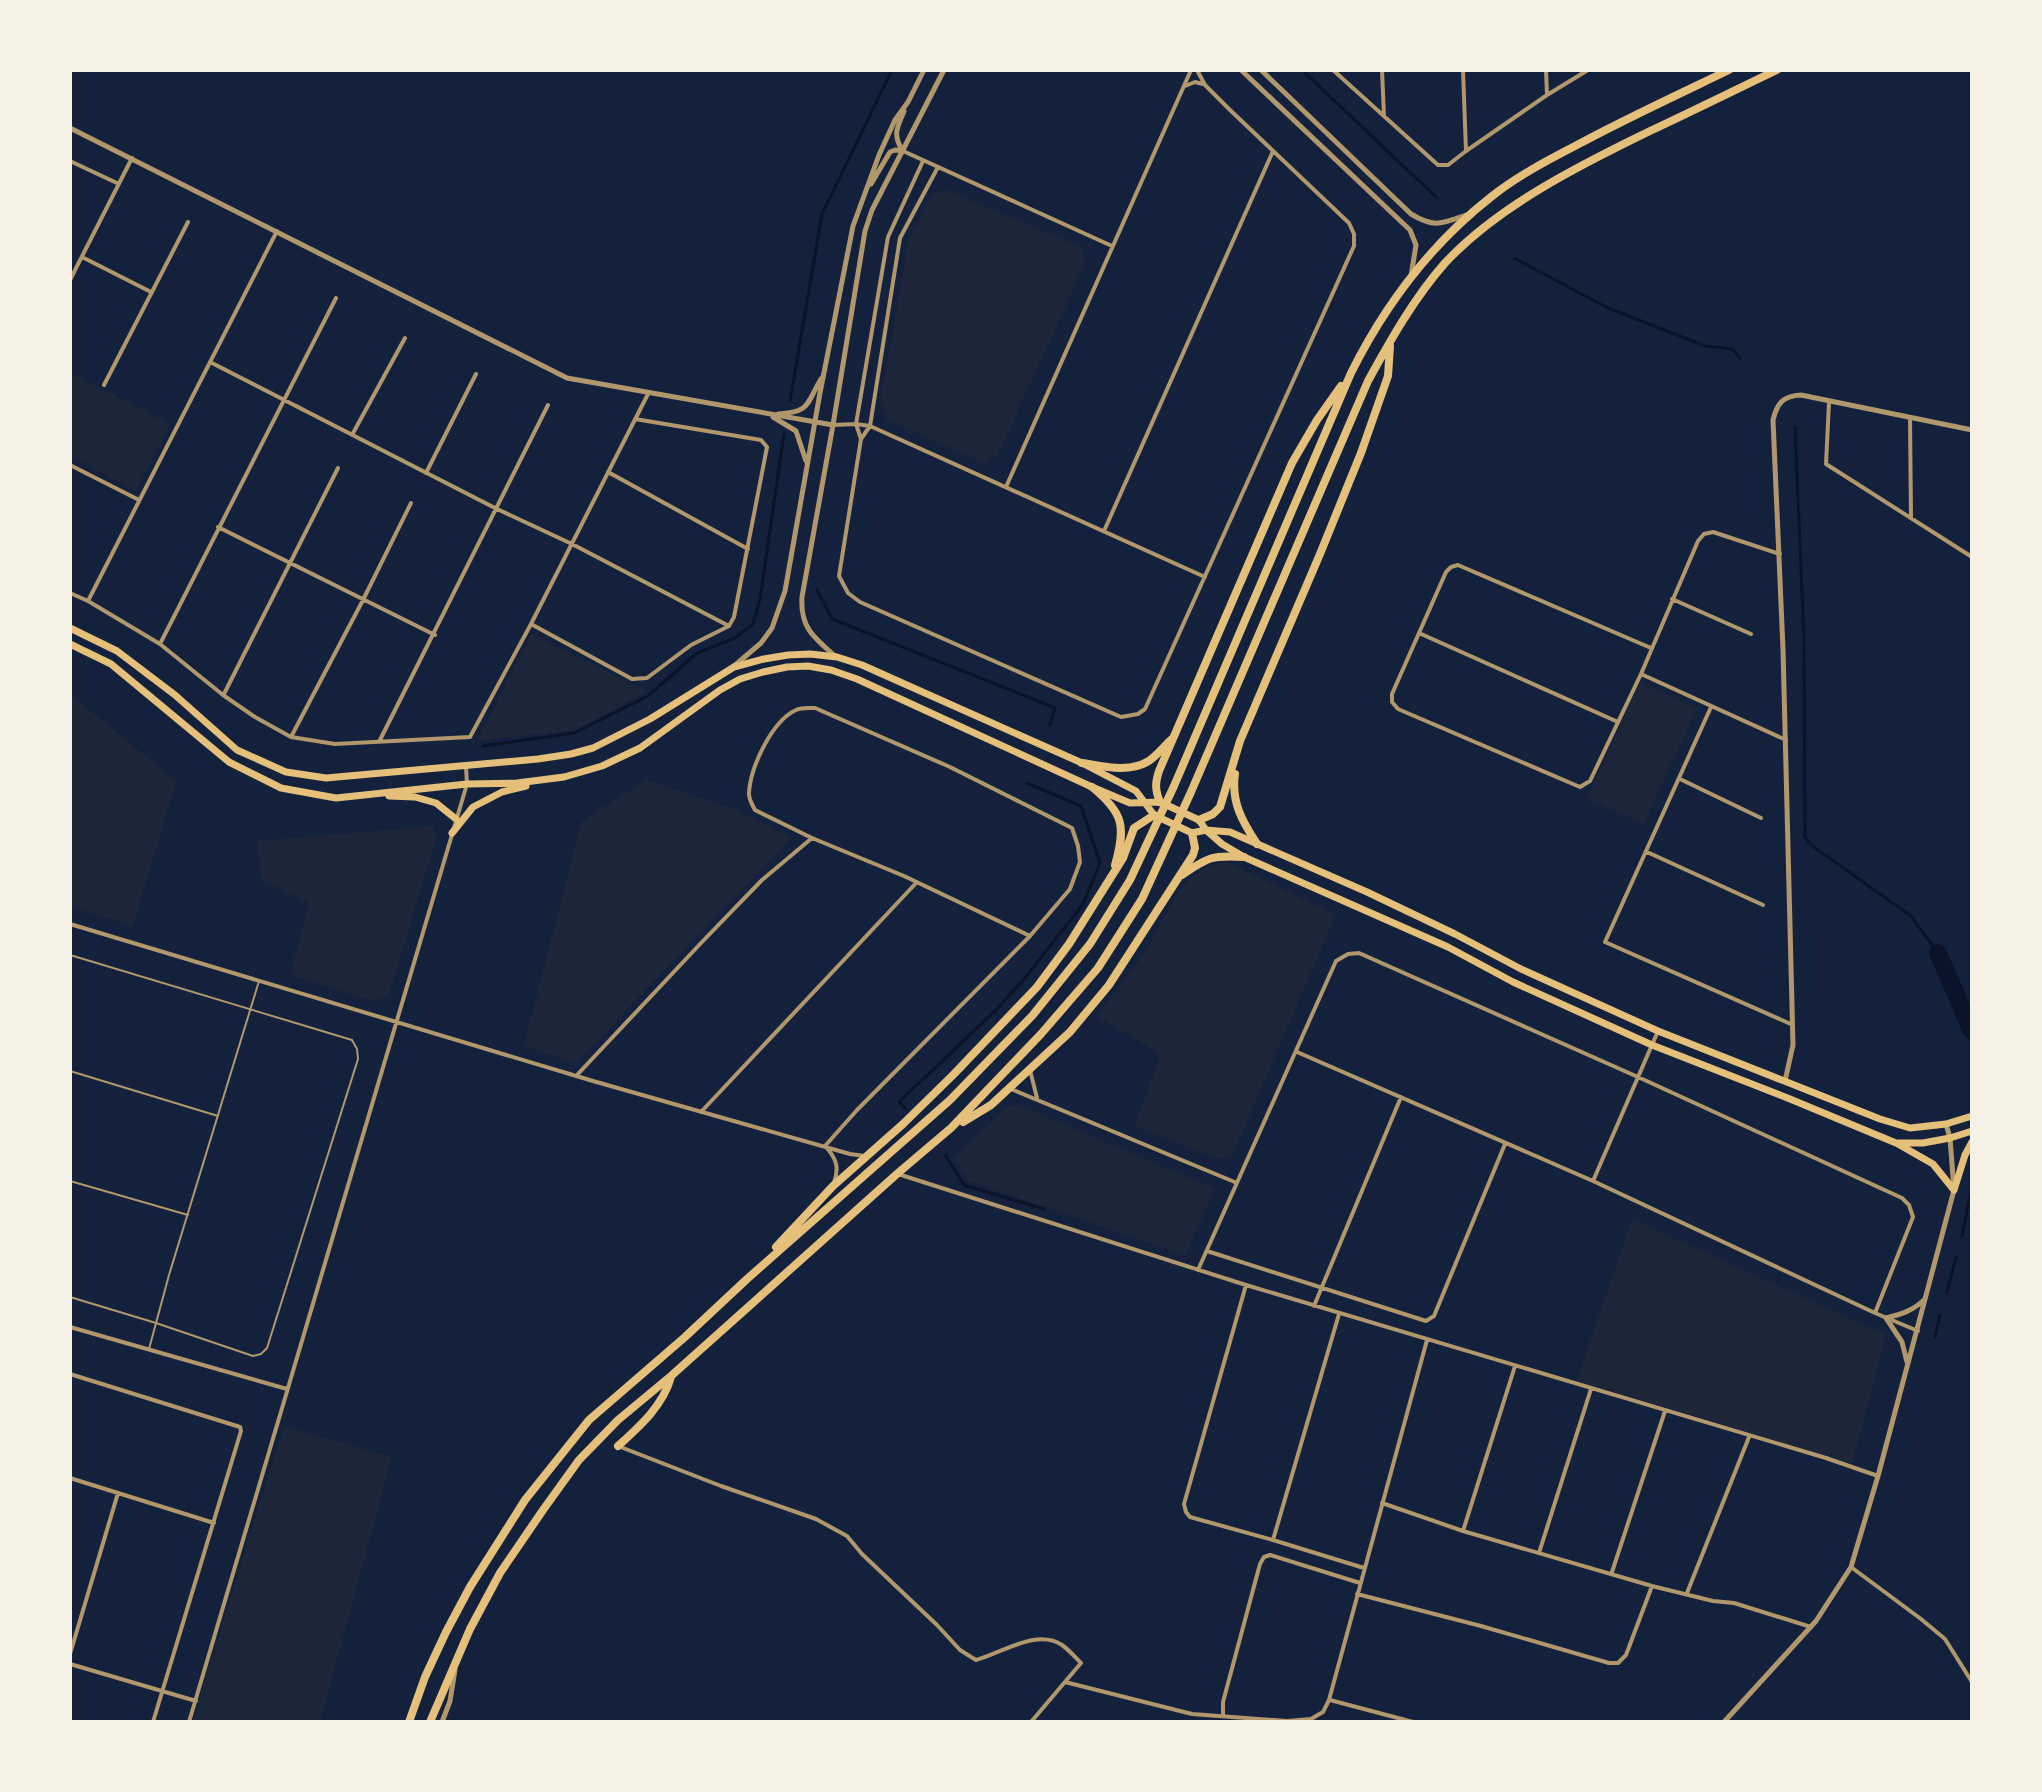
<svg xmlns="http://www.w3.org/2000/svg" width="2042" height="1792" font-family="'Archivo Narrow',sans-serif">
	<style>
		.green { fill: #1d2539 }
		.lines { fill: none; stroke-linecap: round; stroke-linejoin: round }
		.stream { stroke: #0b132b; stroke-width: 3 }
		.river { stroke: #0b132b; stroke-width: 18 }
		.service { stroke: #b1986c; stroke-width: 2 }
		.minor { stroke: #b1986c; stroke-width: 4 }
		.tertiary { stroke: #b1986c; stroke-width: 5 }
		.primary { stroke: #e5c07b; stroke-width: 7 }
		.motorway { stroke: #e5c07b; stroke-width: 8 }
	</style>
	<rect width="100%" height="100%" fill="#14213d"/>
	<path class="green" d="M947,190L1081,247L1085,264L997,456L984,463L887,420L880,404L909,239L932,194Z
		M70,372L170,424L136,491L70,456Z
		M531,634L647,691L576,730L477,741Z
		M1640,682L1697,708L1644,824L1587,798Z
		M70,694L176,781L133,926L70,907Z
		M646,780L736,810L791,838L576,1063L524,1046L581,822Z
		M433,826L436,838L389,995L373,1001L290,975L309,903L262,880L257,841Z
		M1227,862L1336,915L1232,1155L1218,1159L1135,1126L1161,1054L1096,1016C1113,994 1132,973 1146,950C1168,916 1180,866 1227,862Z
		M1017,1104L1215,1189L1185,1255L968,1181L954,1158L1006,1108Z
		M1632,1219L1886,1335L1852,1463L1577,1381Z
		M284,1426L392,1457L320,1722H192Z"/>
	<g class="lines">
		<path class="stream" d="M1302,70L1437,198
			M1514,258L1606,307L1705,346L1732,349L1740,358
			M790,401L822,214L892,70
			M1795,427L1804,639L1805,837L1811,845L1911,916L1938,953
			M817,590L832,619L1055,708L1050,725
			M483,746L574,733L648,696L697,653L735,638L753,624L760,599L784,434
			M906,1109L899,1102L996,1010L1024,979L1083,904L1100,863L1081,806L1027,783
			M945,1155L964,1185L1044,1209
			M1962,1236L1972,1186
			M1947,1292L1956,1257
			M1935,1337L1940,1315"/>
		<path class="river" d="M1938,953L1972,1031"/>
		<path class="service" d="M70,955L352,1040L357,1049L358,1059L267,1348L261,1354L253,1356L156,1323L70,1297
			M70,1071L218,1116
			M70,1181L188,1215
			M149,1349L169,1275L259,981"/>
		<path class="minor" d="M1333,70L1438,165H1448L1466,151L1547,95L1588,70
			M1382,70L1384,116
			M1463,70L1466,151
			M1546,70L1547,95
			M1185,86L1195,82L1203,84
			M903,151L1112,246
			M70,161L119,184
			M938,167L900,238L870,426L861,439L839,576L848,593L860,602L1121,717L1138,714L1145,709L1354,246V234L1349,223L1230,110L1205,85L1197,70
			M82,257L151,292
			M70,280L132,158
			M210,362L497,509L572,544L729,626
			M104,385L188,222
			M1829,402L1826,464L1972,557
			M1910,418L1911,518
			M833,425L856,424L870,426L1205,577
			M352,435L405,338
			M861,439L856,424L888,237L923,161
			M70,465L139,500
			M608,472L748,549
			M426,473L476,374
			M1006,487L1191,70
			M218,527L435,635
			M1104,531L1273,151
			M70,593L88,601L160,644L223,695L255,717L291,737L335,744L470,737L531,624L649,392
			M1672,599L1751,634
			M88,601L277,231
			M531,624L632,679L647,678L691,645L729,626L734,617L767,447L761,440L635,419
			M1419,633L1618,722
			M160,644L336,298
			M1651,648L1458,565L1451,567L1446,572L1392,694V702L1398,709L1580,787L1590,781L1641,674L1698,541L1704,534L1713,532L1780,554
			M1641,674L1786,740
			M224,694L338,468
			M1711,707L1605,942L1793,1025
			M291,737L363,600L411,503
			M380,740L548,405
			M1680,779L1761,818
			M1647,852L1763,905
			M70,924L593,1081L850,1154L865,1156
			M1297,1052L1593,1181L1875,1313L1918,1331
			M1030,1070L1037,1098
			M577,1075L701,943L762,880L812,838
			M1011,1089L1237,1183
			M701,1112L917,882
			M825,1146L857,1110L1030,936L1070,889L1080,862L1078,846L1072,828L950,767L815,708C808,708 802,707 796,710C772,721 751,766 749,792C748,798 752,804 755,810L812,838L904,876L1030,936
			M827,1148C837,1160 839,1168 834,1183
			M898,1174L1246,1285L1826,1458L1878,1476
			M1593,1181L1658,1031
			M1207,1251L1426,1321L1434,1316L1505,1144
			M1198,1270L1336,961L1348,954L1359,953L1638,1077L1902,1198L1909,1205L1913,1217L1875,1313
			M1246,1285L1184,1504L1186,1512L1190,1517L1273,1540L1364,1568
			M1314,1306L1401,1097
			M70,1327L287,1389
			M70,1374L240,1427L241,1431L153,1722
			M618,1446L721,1486L816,1519L847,1536L862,1554L937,1625L960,1650L976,1660C1002,1653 1037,1628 1062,1645C1069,1650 1075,1657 1081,1663L1031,1722
			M70,1478L214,1523
			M1382,1503L1463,1531L1652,1586L1713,1601L1734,1603L1811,1627
			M1463,1531L1515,1366
			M1273,1540L1339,1314
			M1539,1553L1591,1389
			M1851,1567L1921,1619L1945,1639L1972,1682
			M1612,1572L1665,1411
			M1687,1593L1749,1437
			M1357,1594L1481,1626L1609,1663H1618L1626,1655L1652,1586
			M70,1654L118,1493
			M70,1664L196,1701
			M1065,1682L1192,1714L1287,1721L1311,1719L1323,1712L1329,1700L1427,1340
			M1330,1700L1413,1722
			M1223,1716V1702L1260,1564L1264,1557L1270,1555L1360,1583
			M189,1722L467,784L466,767"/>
		<path class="tertiary" d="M1241,70L1410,230L1416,245L1411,276
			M1261,70L1411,214C1434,228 1441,224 1466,215
			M70,128L567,378L833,425
			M902,150C892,133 898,127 904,111
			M871,184L890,152L895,150L903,151
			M778,414C811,412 806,404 821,379
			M773,417L796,431L806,461
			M835,656C813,637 800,627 802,597L833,425L865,231L872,210L944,70
			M734,666L761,643L772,628L785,591L820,393L853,226L879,155L895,120L908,102L924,70
			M1785,1081L1793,1045L1783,649L1773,420C1777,403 1783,396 1801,395L1972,430
			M1907,1362L1902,1342L1886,1318C1902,1314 1912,1311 1924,1300
			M442,1722L450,1701L455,1670
			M1724,1722L1816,1621L1851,1567L1878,1476L1954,1190L1950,1138L1946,1124"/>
		<path class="primary" d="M70,628L117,651L175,695L237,750L286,772L326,778L538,759L571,754L593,748L650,719L734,667L764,659L788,655L810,654L837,657L862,665L1082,763L1136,791L1154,815L1192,833L1206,830L1230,832L1367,892L1455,934L1521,969L1658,1031L1880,1119L1910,1128L1946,1124L1972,1116
			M70,644L111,664L229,762L281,788L336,798L467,784L517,783L564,777L602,766L640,748L720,690L740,679L763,672L787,667L808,666L831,670L857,679L1092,787L1130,803L1160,802L1199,820L1206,830L1222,844L1244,857L1448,947L1513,982L1652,1045L1790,1099L1896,1143H1923L1950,1138L1972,1131
			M389,796L415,797L436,803L456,819
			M452,833L473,807L502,792L526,786
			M1898,1144L1933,1164L1954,1190
			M1954,1190L1965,1155L1972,1142"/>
		<path class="motorway" d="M1082,763C1102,766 1128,773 1147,762C1156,757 1164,746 1172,739
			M1235,774C1231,802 1242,821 1257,844
			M1092,787C1124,813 1126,827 1115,865
			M1160,802C1155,790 1155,783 1159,771L1292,463L1317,420L1341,386
			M1199,820L1213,814L1220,807L1240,741L1320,554L1361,453L1388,376L1390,346
			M1182,875C1208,857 1212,855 1244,857
			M963,1122L991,1105L1070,1032L1109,985L1193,855L1195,848L1192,833
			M776,1247L833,1186L903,1124L954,1074L1037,987L1069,944L1123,858L1134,828L1154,815
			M618,1446C639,1427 663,1406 671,1377
			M409,1722L425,1677L446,1632L470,1587L525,1500L589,1420L685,1337L747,1279L950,1100L1032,1016L1090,944L1130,880L1174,786L1351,373C1385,305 1431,244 1491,197C1516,177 1546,161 1575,146C1625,119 1677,95 1729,70
			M430,1722L470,1629L500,1573L543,1510L579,1460L618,1420L671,1376L898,1173L951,1128L1041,1034L1098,968L1142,899L1191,792L1368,381C1390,341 1414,298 1445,263C1498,206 1580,165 1650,131C1693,111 1735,90 1777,70"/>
	</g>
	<rect width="2042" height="1792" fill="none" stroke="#f6f1e7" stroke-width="144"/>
</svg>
